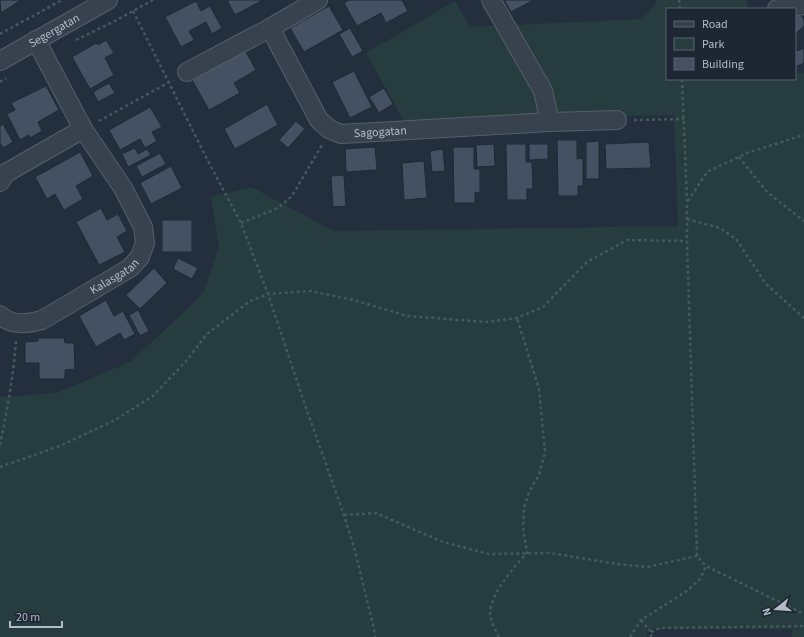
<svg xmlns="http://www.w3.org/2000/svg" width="804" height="637" font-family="'Source Sans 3',sans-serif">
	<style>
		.green { fill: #263c3f }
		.building { fill: #455162; stroke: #1f2835 }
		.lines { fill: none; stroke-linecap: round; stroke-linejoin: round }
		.minor-casing { stroke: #565f6c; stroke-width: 20 }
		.path { stroke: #44595c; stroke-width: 2.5; stroke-dasharray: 3 3; stroke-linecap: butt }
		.minor { stroke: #38414e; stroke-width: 18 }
		.labels { text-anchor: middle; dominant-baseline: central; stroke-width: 3; stroke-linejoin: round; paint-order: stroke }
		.street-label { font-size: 12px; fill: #b4bcc9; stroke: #1d2633 }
	</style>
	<rect width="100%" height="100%" fill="#242f3e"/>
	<path class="green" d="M656,0H747L748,9H667V79H795V74L804,73V637H792V629H648L647,637H0V397L56,393L130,362L169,326L204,292L219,247L211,197L251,187L334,231L678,226L674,115L404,121L366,53L455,1L470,27L640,19L656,4Z"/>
	<path class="building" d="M0,0H21L1,13Z
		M227,0H263L235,15Z
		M349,0H402L408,11L386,23L381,13L357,26L344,3Z
		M504,0H534L511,12Z
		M196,1L201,11L210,6L222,28L212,34L206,22L189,31L194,40L181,47L165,17Z
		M329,6L343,30L304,52L290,28Z
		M799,13L804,19V26L795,34V17Z
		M350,28L363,51L352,57L339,34Z
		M106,40L114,53L105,58L114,75L90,89L72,57L96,43L98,45Z
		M795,47L797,51L804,48V63L795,67Z
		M245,50L256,70L234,83L240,93L209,110L192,80Z
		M354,71L372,107L350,118L332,82Z
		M109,83L115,93L98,102L93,92Z
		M46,86L59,110L38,122L42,131L30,138L29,135L20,140L7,114L15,110L11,103Z
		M384,88L393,104L379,113L369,97Z
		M267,104L278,125L235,149L224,129Z
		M150,107L162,127L152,132L157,141L145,148L140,139L120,150L109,130Z
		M296,121L305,129L288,148L279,140Z
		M3,124L13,142L3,148L0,143V126Z
		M557,140H577V159L583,158V186H578V196H558Z
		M599,141V179H586V142Z
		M649,142L651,168L606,169L605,144Z
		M494,144L495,166L477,167L476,145Z
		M506,144H526V162H532L533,189H527V200H507Z
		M529,144H548V159L529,160Z
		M375,147L377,170L346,172L345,149Z
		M453,147H474V169H480V193L475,192V203H454Z
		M135,148L138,154L147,149L151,155L128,167L122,154Z
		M443,149L445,171L432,172L430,151Z
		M80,152L93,176L76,186L83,199L64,210L55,194L47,199L35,177Z
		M160,153L166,164L142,177L136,166Z
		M424,161L427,198L404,200L402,163Z
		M171,166L182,188L151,204L140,183Z
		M344,175L346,206L333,207L331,176Z
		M101,208L107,220L118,214L127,231L117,237L125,252L99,265L76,222Z
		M162,220H192V252H162Z
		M178,258L198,268L192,279L173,269Z
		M154,268L167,283L140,309L126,295Z
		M106,300L114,316L123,311L135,334L124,340L120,333L96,347L79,316Z
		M138,310L149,331L140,336L129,315Z
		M38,338H64L65,343H74L75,369L65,370V379H39V363H25V342L38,341Z"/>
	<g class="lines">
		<defs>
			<g id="minor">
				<path d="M491,0L543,91L550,122"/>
				<path d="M777,9L804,5"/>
				<path id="s1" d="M270,28L319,120L329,129L341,134L550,122L617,120"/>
				<path id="s2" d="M0,61L108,0"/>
				<path d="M187,72L270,28L318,0"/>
				<path d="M0,182L6,173L83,129"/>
				<path id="s3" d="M0,315C12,326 27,324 42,320L130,268L140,257L145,243L143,227L123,188L83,129L36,40"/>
			</g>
		</defs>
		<use href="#minor" class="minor-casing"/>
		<path class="path" d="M679,0L680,9
			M133,11L208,161L241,223L268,294L304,402L344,515L355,551L374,629L375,637
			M0,34L62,0
			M76,40L115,21L153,0
			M682,79L687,201V241L697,556L706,566L804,614
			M0,82L6,78
			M634,120L684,119
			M99,121L173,80
			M739,157L767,192L804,221
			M688,201L707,172L747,153L804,135
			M687,219L720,228L736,239L766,284L804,318
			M241,223L278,208L292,196L322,145
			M0,445C7,410 14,374 16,339
			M0,467L60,446L115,420L153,396L187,360L207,334L250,301L268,294L310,291L354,300L407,316L486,322L517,318L543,307L587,262L627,240L687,241
			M344,515L376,513L443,542L489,554L550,553L617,564L647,567L697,556
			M641,620L651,632V637
			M651,632L660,628L804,626
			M499,637C495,630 491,622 490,614C490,594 514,567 527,553L523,528L524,508L529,492L539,475L545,452L539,389L517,318
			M630,637L641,620L687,591L700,579L706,566"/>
		<use href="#minor" class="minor"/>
	</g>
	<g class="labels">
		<g class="street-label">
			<text stroke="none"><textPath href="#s2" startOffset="62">Segergatan</textPath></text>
			<text stroke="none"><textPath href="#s1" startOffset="170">Sagogatan</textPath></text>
			<text stroke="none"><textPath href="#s3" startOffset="129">Kalasgatan</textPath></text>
		</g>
	</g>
	<rect x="666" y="8" width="130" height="72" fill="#1d2633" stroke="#59626f"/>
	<rect x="674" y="21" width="20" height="6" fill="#38414e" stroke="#59626f"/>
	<text x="702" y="28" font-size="12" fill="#b4bcc9">Road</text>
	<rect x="674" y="38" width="20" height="12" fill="#263c3f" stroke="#59626f"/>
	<text x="702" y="48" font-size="12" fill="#b4bcc9">Park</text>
	<rect x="674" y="58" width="20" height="12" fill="#455162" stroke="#59626f"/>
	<text x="702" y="68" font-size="12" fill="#b4bcc9">Building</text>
	<g transform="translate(776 609) rotate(253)" stroke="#1d2633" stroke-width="3" paint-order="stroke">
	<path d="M0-3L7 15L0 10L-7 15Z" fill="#b4bcc9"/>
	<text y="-6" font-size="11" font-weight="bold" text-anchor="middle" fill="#b4bcc9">N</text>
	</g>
	<path d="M10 621v6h52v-6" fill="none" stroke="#b4bcc9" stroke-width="2"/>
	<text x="16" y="621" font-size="12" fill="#b4bcc9" stroke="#1d2633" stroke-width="3" paint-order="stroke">20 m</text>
</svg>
